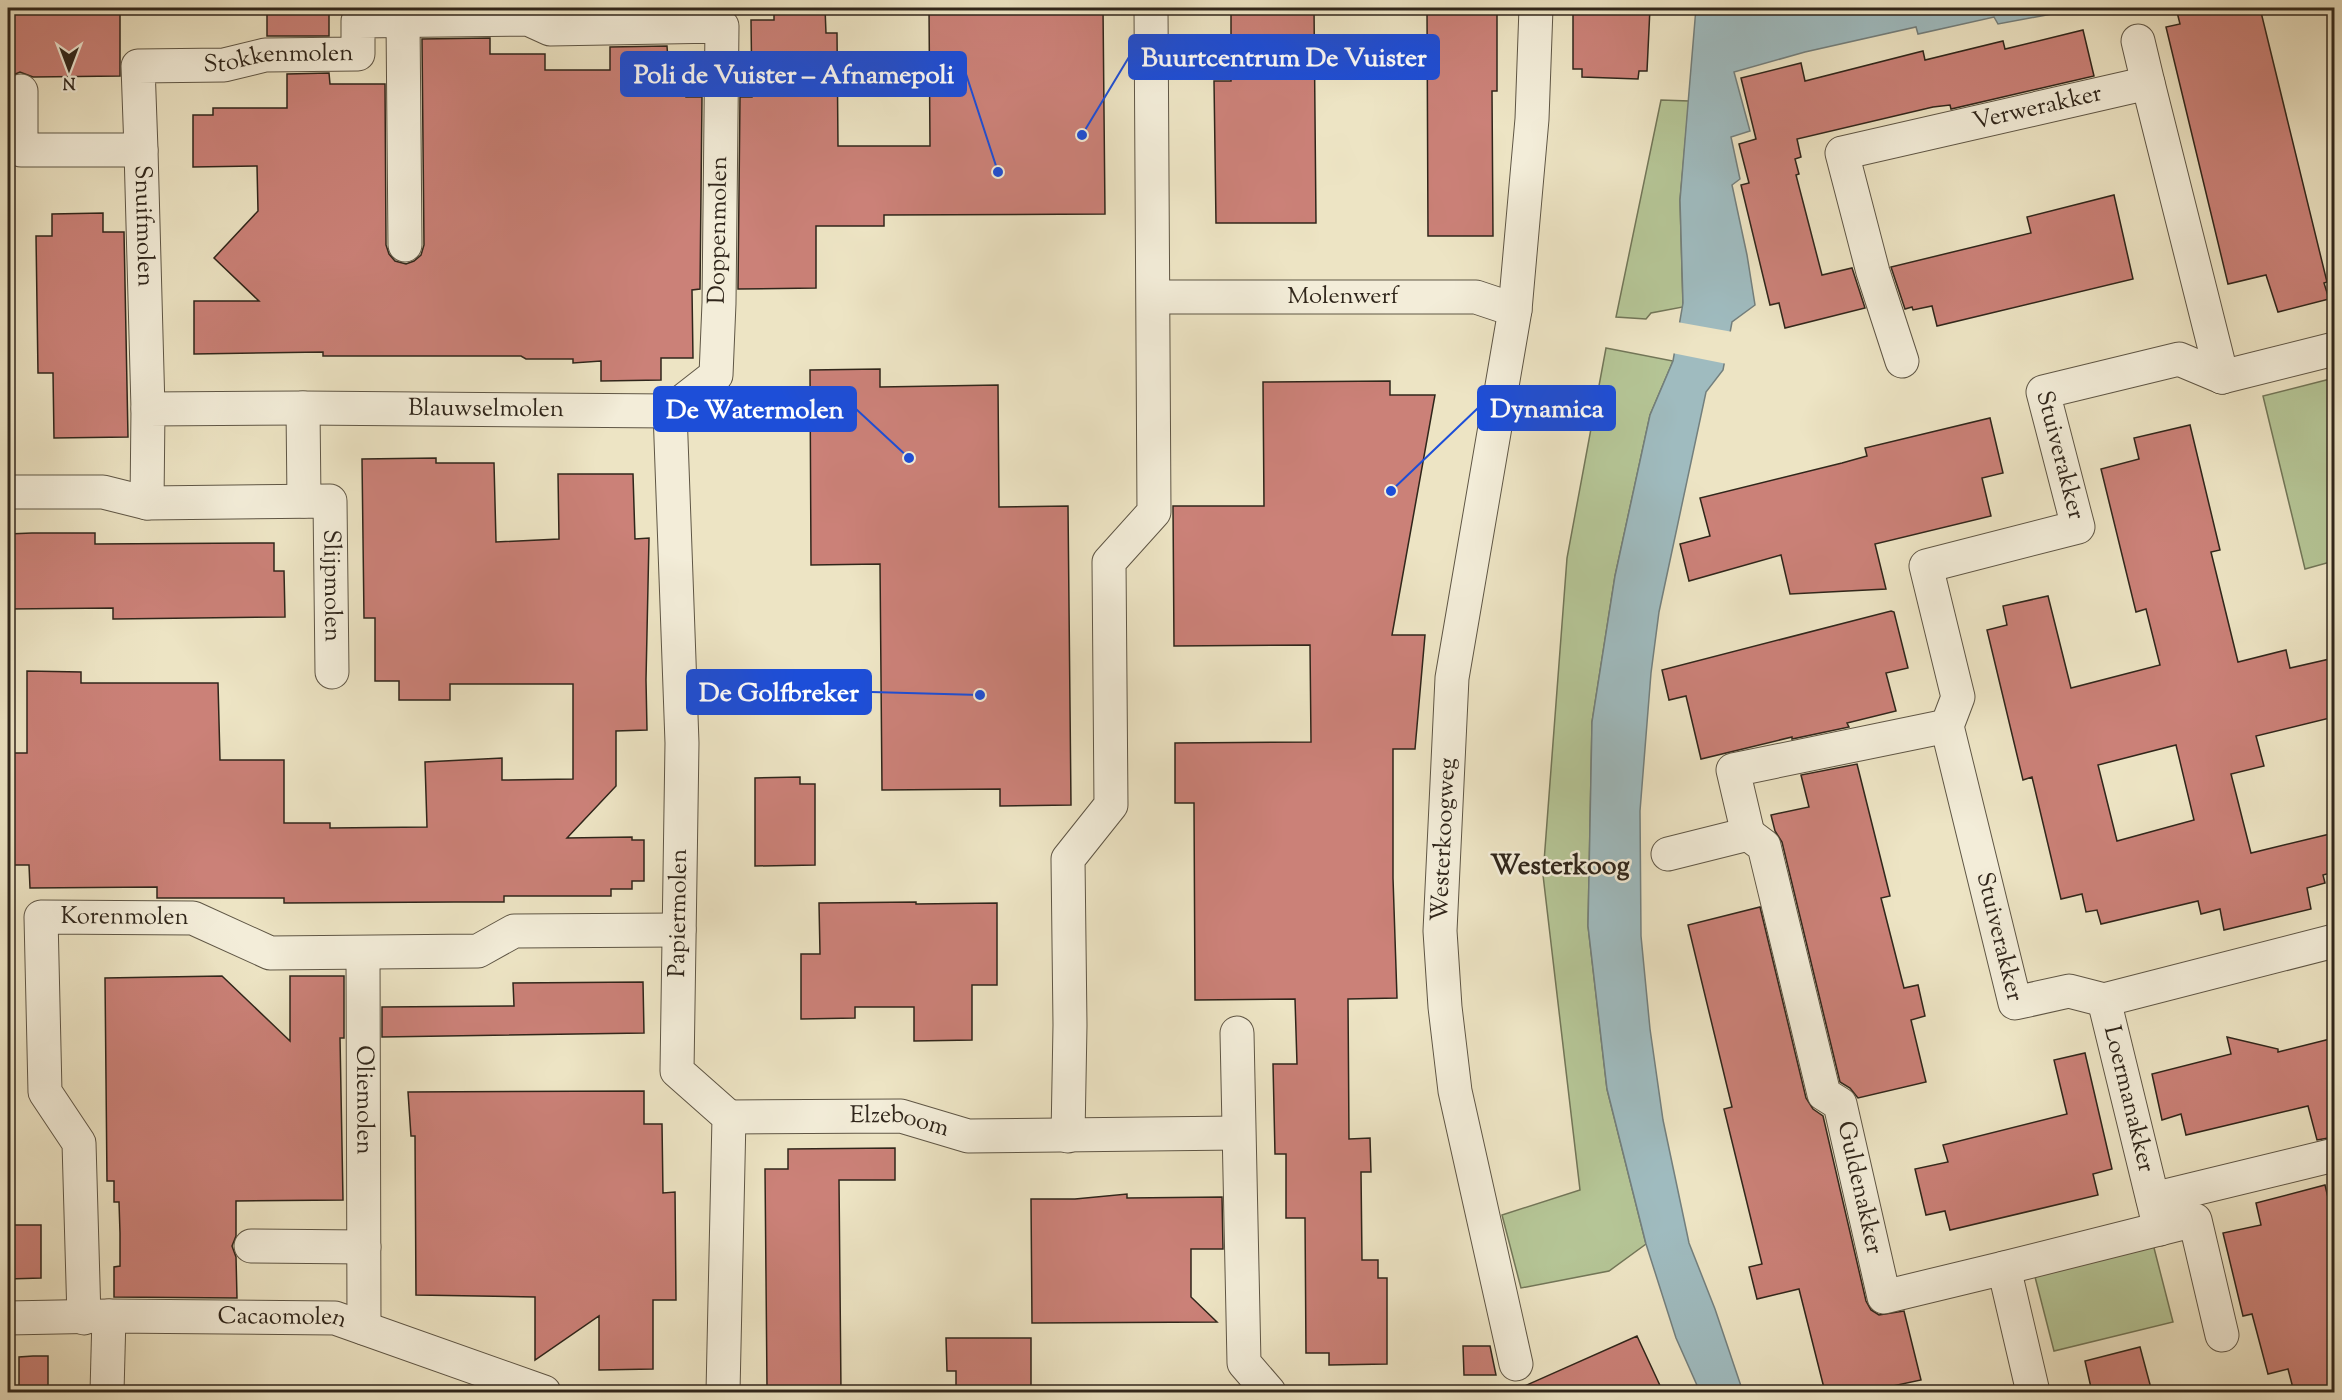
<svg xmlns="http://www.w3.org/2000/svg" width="2342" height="1400" font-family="'Sorts Mill Goudy',serif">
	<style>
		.green { fill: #b5c596; stroke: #727658; stroke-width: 1.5 }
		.water { fill: #9fbbbf; stroke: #737f7d; stroke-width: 1.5 }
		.pier { fill: #ede4c4 }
		.building { fill: #cb8178; stroke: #30261b; stroke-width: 1.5; fill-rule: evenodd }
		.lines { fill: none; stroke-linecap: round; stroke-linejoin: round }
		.minor-casing { stroke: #5f5645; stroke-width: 35 }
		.minor { stroke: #f3edd9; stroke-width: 33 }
		.labels { text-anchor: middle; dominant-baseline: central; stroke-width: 5; stroke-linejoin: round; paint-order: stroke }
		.street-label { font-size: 24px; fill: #30261b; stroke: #f3edd9 }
		.quarter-label { font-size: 27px; font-weight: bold; fill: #30261b; stroke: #f3edd9 }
		.leader { fill: none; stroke: #1d4ed8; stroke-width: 2 }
		.callout-dot { fill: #1d4ed8; stroke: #f3edd9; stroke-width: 2 }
		.callout { fill: #1d4ed8; stroke: #1d4ed8; stroke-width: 2 }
		.callout-label { font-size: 26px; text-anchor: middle; font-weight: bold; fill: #fff }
	</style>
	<rect width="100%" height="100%" fill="#ede4c4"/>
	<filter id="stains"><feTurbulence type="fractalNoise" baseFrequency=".00333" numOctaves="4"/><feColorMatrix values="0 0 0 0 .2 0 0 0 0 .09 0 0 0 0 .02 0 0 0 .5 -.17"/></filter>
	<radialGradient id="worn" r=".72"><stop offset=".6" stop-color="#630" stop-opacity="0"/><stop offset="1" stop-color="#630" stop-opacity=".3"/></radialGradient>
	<path class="green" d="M1661,100L1689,101L1680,200L1683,307L1651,313L1646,319L1616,317Z
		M1606,348L1673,361L1650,415L1615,576L1592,722L1588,926L1607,1089L1646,1244L1609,1271L1521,1288L1502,1215L1580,1190L1543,875L1567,558Z
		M2334,378V561L2305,569L2263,396Z
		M2153,1244L2173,1322L2054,1351L2034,1273Z"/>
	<path class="water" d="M1696,8L1776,10L1790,8H2084L1998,24L1994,17L1918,34L1916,27L1805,52L1734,72L1750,131L1731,137L1740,179L1732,185L1747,255L1755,305L1732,322L1723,370L1706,392L1659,612L1651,673L1640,811L1641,936L1650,1029L1663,1120L1689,1243L1715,1309L1743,1392H1700L1676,1338L1646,1244L1607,1089L1588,926L1592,722L1615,576L1650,415L1673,361L1683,303L1680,200Z"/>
	<path class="pier" d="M1677,322L1733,332L1727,364L1672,353Z"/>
	<path class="building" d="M8,8H120V76L33,77L20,72L8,77Z
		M267,8H329V36H267Z
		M610,8H666L610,9Z
		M774,8H825L826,33H837L838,146H930L929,8H1103L1105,214L884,215V226H816V288L738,289L740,97H752L751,20H774Z
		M1231,8H1314L1316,223H1216L1214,81H1231Z
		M1427,8H1497V91H1492L1493,236H1428Z
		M1573,8H1650L1647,71H1639L1638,79L1582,77V69H1573Z
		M2176,8H2260L2327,282L2324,283L2329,299L2278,312L2266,275L2228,284L2166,27L2180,24Z
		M2083,30L2094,76L1951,109L1950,105L1933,107L1797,139L1801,157L1795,159L1799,174L1796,175L1822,275L1852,268L1865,308L1785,328L1779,303L1770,305L1741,185L1749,183L1739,144L1756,139L1741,78L1801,63L1805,81L1923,51L1925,60L2003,41L2005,49Z
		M490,38V54H545V70H610V47L667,46L670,88H686V97H702L700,289L692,290L693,358H661V380L601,381V361L573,363V359H526L521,356H323V352L194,354V301H259L214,258L258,211L257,166L193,167V115H213V108H287V74L329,73L330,84H385L386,245L389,254L395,261L406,264L414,261L421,255L424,245L422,39Z
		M2114,195L2133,279L1937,326L1932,306L1913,310L1912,307L1905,309L1891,267L2031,233L2027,217Z
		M103,213V232H124L128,437L54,438L53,373H38L36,236H52V214Z
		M880,369V387L998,385L999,507L1068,506L1071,805L1000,806V789L882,790L880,564L811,565L810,370Z
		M1390,381V395H1435L1392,635H1425L1415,749H1393V878L1397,998L1348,999L1349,1139L1370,1138L1371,1172H1361L1362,1260H1378V1278H1387V1364L1329,1365V1353H1306L1305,1218H1286V1154H1275L1273,1064H1297L1295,999L1195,1000L1194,803H1175V743L1311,742L1310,645L1174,646L1173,506H1264L1263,382Z
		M1990,418L2003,473L1982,478L1991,516L1875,544L1886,589L1790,594L1781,555L1689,581L1680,544L1710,536L1700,498L1842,463L1867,456L1865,448Z
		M2190,425L2220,550L2211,552L2238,662L2286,650L2290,668L2334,658V717L2256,736L2264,766L2231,774L2251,853L2334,833V872L2323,875L2325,883L2307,888L2311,909L2224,930L2220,909L2201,914L2198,901L2101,924L2097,910L2086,912L2082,894L2061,899L2032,777L2023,780L1987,630L2007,625L2003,606L2048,596L2071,688L2160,665L2146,609L2136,612L2101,469L2139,459L2134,438ZM2176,745L2194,820L2117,841L2098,765Z
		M436,458V463H494L496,542L559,539L558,474H633L635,539L649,538L646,680L647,730L616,731V786L567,838L632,837V840H644V881H632V889H611V896H504V902H454L284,903V898H157V887L30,888L29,865H10V753H27V671L81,672V683H218L220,760H284V823H330V828L427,827L425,762L502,758V780L573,779V684H450V700H399V681H375V618H364L362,459Z
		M32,533H95V544L274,543V571H284L285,617L113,619V608L8,609V534Z
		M1891,611L1894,612L1908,668L1886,673L1896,711L1847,723L1849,727L1792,739V737L1701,759L1686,696L1669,700L1662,670Z
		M1857,764L1890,896L1881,898L1904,988L1918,985L1925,1016L1911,1020L1926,1082L1858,1098L1850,1088L1840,1082L1782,842L1775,831L1771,815L1809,807L1801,775Z
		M800,777V784H815V865L755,866V778Z
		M916,902V904L997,903V985H972V1040L914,1041V1007H855V1018L801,1019V954H820L819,903Z
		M1760,907L1806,1098L1813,1109L1823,1116L1866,1301L1871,1310L1879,1315L1904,1311L1921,1380L1883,1388L1884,1392H1825L1799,1289L1757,1299L1749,1267L1762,1264L1724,1109L1732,1107L1688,925Z
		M222,976L290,1041V976H344V1038H340L343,1200L236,1201V1236L232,1246L236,1257L237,1298L114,1297V1267L120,1266V1233L119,1202H114V1181H107L105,978Z
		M643,982L644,1033L382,1037V1007L514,1006L513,983Z
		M2227,1037L2278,1049V1052L2334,1038V1137L2317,1140L2308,1106L2186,1135L2181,1114L2162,1120L2152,1074L2231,1054Z
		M2085,1053L2112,1169L2093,1174L2098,1195L1950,1230L1945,1211L1926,1215L1915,1169L1948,1162L1943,1145L2067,1114L2054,1060Z
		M644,1091V1124H662L663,1193L675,1192L676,1300H653V1369L599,1370V1316L535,1360V1297L416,1295L415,1136H411L408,1092Z
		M895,1148V1180H839L841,1392H790V1387H767L765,1169H788V1149Z
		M2325,1185L2334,1223V1392H2294L2288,1369L2268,1374L2252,1314L2243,1316L2223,1233L2261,1225L2256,1203Z
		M1127,1194V1198L1222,1197L1223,1249H1191V1297L1217,1322L1032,1323L1031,1199H1075Z
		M8,1225H41V1278L8,1279Z
		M1637,1336L1663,1392H1511Z
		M946,1338H1031V1392H956V1371H947Z
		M1463,1346H1490L1496,1375H1464Z
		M2140,1347L2152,1392H2092L2085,1361Z
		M33,1356H48V1392H19V1357Z"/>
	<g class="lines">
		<defs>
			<g id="minor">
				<path d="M403,21L405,245"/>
				<path d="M2138,41L2148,83"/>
				<path id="s1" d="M21,91V150H141L148,409"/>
				<path id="s2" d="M141,150L138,66L224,65L265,55L358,54V21L528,19L550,29L722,26L719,303L716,375L670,411"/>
				<path id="s3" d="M1154,297H1476L1515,310"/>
				<path id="s4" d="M1902,361L1873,272L1842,153L2148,83L2222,377"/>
				<path id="s5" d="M2222,377L2179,359L2043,392L2078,527L1926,566L1958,697L1947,726L2015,1003L2069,991L2104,1000L2334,941"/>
				<path d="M2222,377L2334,349"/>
				<path d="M303,408L304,501"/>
				<path d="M670,411L682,743L677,1071L729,1117L723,1392"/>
				<path id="s6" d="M8,492H103L147,503L330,501L332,672"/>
				<path id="s7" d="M147,503L148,409L303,408L670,411"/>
				<path id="s8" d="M1748,834L1764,846L1824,1094L1840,1104L1884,1297L2004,1268L2033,1392"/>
				<path d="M1668,854L1748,834L1733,770L1947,726"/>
				<path id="s9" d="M363,953L364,1328"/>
				<path id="s10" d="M2104,1000L2160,1229"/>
				<path d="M1237,1033L1244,1363L1269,1392"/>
				<path id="s11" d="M729,1117L901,1116L968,1136L1238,1133"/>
				<path d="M1068,1136L1070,1025L1068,859L1111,805L1109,562L1154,512L1151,8"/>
				<path d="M2153,1199L2334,1155"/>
				<path d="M251,1246L364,1247"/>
				<path d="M2004,1268L2195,1220L2222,1335"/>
				<path id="s12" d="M8,1318L109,1316L335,1318L544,1392"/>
				<path id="s13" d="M84,1318L79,1143L45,1092L41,917L193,918L270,953L478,951L514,931L679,930"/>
				<path id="s14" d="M1516,1364L1455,1091L1445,1007L1440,931L1452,678L1515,310L1532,119L1536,8"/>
				<path d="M107,1392L109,1316"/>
			</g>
		</defs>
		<use href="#minor" class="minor-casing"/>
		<use href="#minor" class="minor"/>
	</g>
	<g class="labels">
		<g class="street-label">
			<text stroke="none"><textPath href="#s2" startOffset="225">Stokkenmolen</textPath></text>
			<text stroke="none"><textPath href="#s4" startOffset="417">Verwerakker</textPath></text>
			<text stroke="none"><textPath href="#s1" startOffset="255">Snuifmolen</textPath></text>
			<text transform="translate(719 230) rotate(-89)">Doppenmolen</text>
			<text stroke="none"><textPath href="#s3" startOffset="189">Molenwerf</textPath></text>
			<text stroke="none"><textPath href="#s7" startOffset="432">Blauwselmolen</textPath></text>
			<text stroke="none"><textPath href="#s5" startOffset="252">Stuiverakker</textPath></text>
			<text stroke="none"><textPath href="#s6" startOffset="408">Slijpmolen</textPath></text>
			<text stroke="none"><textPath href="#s14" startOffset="532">Westerkoogweg</textPath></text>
			<text transform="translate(679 913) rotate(-89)">Papiermolen</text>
			<text stroke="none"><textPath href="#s13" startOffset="495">Korenmolen</textPath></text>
			<text stroke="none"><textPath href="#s5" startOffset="866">Stuiverakker</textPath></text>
			<text stroke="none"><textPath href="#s10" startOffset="102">Loermanakker</textPath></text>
			<text stroke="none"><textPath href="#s9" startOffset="147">Oliemolen</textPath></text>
			<text stroke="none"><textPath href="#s11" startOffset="171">Elzeboom</textPath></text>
			<text stroke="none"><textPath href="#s8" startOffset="380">Guldenakker</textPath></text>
			<text stroke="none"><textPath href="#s12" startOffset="274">Cacaomolen</textPath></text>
		</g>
		<g class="quarter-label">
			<text x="1560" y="867">Westerkoog</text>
		</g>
	</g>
	<path class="leader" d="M1082 135L1129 57M998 172L966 74M1391 491L1478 408M909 458L856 409M980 695L871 692"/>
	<g class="callout-dot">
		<circle cx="1082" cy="135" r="6"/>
		<circle cx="998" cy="172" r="6"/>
		<circle cx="1391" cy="491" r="6"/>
		<circle cx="909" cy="458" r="6"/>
		<circle cx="980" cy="695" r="6"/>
	</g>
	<g class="callout">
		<rect x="1129" y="35" width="310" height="44" rx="6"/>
		<rect x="621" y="52" width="345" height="44" rx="6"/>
		<rect x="1478" y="386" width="137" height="44" rx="6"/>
		<rect x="654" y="387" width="202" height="44" rx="6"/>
		<rect x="687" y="670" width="184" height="44" rx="6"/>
	</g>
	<g class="callout-label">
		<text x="1284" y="66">Buurtcentrum De Vuister</text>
		<text x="794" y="83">Poli de Vuister – Afnamepoli</text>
		<text x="1547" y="417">Dynamica</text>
		<text x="755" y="418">De Watermolen</text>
		<text x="779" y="701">De Golfbreker</text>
	</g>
	<rect width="2342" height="1400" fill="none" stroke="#ede4c4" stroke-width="30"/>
	<rect x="9" y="9" width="2324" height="1382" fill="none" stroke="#30261b" stroke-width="3"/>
	<rect x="15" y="15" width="2312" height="1370" fill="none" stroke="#30261b" stroke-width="1.5"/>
	<g transform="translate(69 69) rotate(180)" stroke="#f3edd9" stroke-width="4.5" paint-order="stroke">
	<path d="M0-4.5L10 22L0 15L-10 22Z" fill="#30261b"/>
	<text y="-9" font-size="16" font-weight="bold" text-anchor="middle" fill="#30261b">N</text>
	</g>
	<rect width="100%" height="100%" filter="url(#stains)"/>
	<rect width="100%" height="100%" fill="url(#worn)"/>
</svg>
